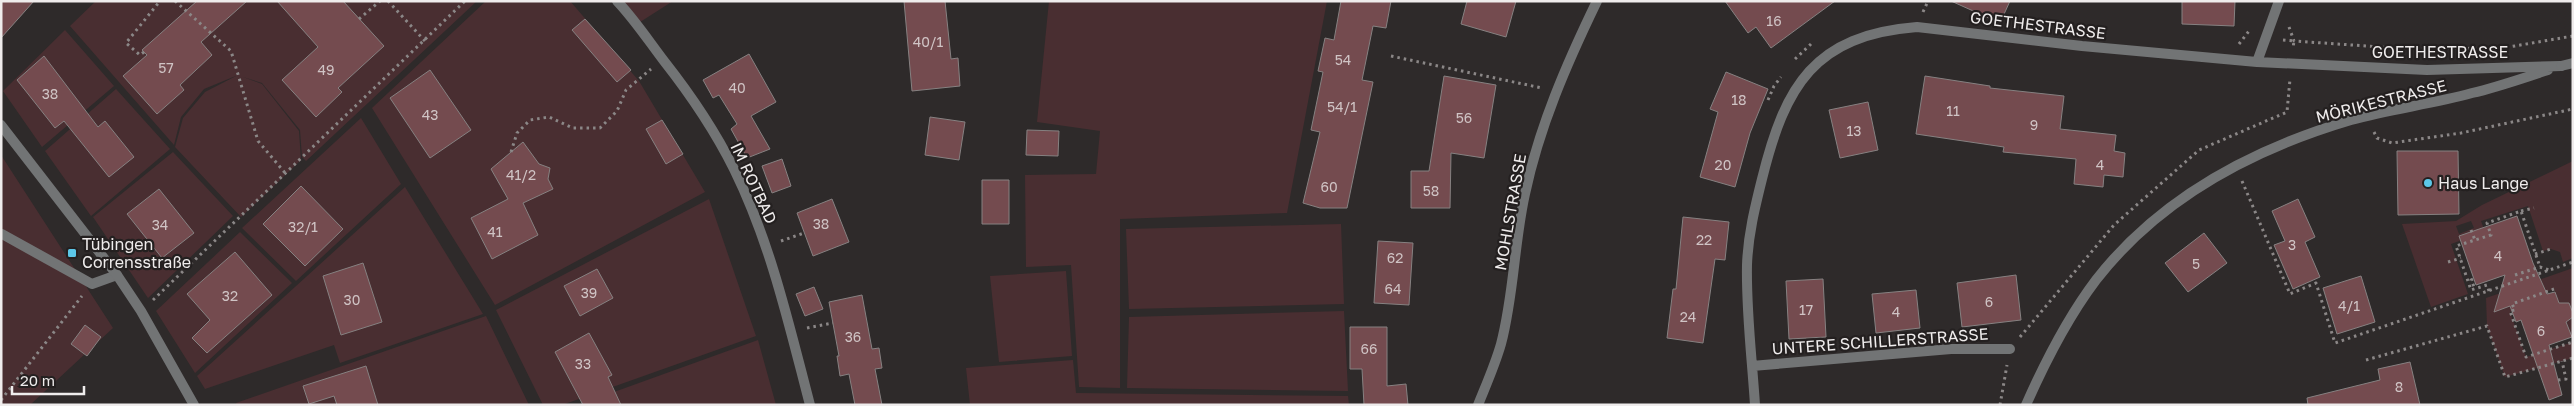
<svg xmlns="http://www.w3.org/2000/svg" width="2574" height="406" font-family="'Golos Text',sans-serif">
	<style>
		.green { fill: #492e31; fill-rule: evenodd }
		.building { fill: #744b4f; stroke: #868181 }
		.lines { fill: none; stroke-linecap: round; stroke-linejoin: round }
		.path { stroke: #8b8787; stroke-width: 3; stroke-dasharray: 2.5 4; stroke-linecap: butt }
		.service { stroke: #727475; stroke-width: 10 }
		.minor { stroke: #727475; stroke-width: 10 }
		.tertiary { stroke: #727475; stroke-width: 10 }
		.poi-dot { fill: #5cc7e8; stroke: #242020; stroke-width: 2 }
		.labels { text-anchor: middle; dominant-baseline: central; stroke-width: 4.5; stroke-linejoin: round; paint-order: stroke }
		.number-label { font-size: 14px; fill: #d0c4c5 }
		.street-label { font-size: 16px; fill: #efecec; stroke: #242020 }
		.poi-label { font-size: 16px; fill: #efecec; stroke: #242020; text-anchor: start }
	</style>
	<rect width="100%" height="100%" fill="#2e2a2a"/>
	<path class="green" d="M96,1H477L306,161L302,157L300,130L262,83L243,77L262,84L299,131L301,160L241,217L175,147L183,118L205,92L238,75L204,89L181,117L174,145L70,26Z
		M486,1H570L639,81L705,192L495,305L372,108Z
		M614,1H673L637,24Z
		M1049,1H1327L1287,213L1120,219V388L1079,387L1071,265L1026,267L1025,175L1096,174L1100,131L1037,122Z
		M65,30L114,86L42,147L3,91Z
		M116,89L170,149L91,216L45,151Z
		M361,118L401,184L296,281L242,228Z
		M173,152L233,216L148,298L93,217Z
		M1,155L113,328L30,405H1Z
		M2573,161V258L2563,262L2560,252L2551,249L2543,251L2528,206L2481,221L2485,232L2451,244L2468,294L2431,307L2402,224L2456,221L2482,205ZM2471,221L2474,228L2459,234L2456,226Z
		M405,187L483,314L340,363L334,345L205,389L197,376Z
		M709,199L756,336L562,405H543L496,310Z
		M1341,224L1344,304L1129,309L1126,229Z
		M240,232L292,283L195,373L156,311Z
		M2573,268V340L2566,322L2572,318L2573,312L2566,303H2559L2554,289L2513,304L2515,310L2510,312L2526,357L2573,342V358L2505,377L2487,326L2486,298Z
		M1066,271L1072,356L999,362L990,276Z
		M1344,311L1348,391L1127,388L1129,317Z
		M486,316L529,405H237L236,403Z
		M758,340L776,405H578Z
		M1073,360L1076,393L1348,396L1349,405H970L966,368Z"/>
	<path class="building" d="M1,1H34L1,38Z
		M197,1H247L201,42L212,55L180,85L184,90L157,114L123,76L147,55L142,50Z
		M277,1H343L384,46L338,88L342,92L316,117L282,80L318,47Z
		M904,1H945L951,59L958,58L960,86L912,91Z
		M1341,1H1391L1386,28L1373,26L1362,80L1373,82L1347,208H1320L1303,203L1320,132L1311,130L1323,72L1318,71L1325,38L1334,40Z
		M1467,1H1516L1506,37L1461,24Z
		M1725,1H1835L1771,48L1756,27L1748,33Z
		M1951,1H2010L2000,23Z
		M2182,1H2235L2234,26L2182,24Z
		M585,19L631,70L617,82L572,30Z
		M749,54L776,102L751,116L770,149L747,158L731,129L737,124L719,95L713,98L703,80Z
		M44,56L98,127L105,121L134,157L109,177L64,121L55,128L17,80Z
		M430,70L471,130L430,158L390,98Z
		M1726,72L1768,89L1750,133L1735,187L1700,177L1718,112L1710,109Z
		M1444,76L1496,85L1484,158L1451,153L1450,208H1411V171H1429Z
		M1925,76L1990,86V88L2064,96L2060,129L2116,135L2114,151L2125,153L2123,177L2104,175L2103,187L2074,184L2076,159L2003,152L2004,147L1916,134Z
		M1868,102L1878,150L1840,158L1829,110Z
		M930,117L965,122L959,160L925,155Z
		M662,120L683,154L666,164L646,129Z
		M1027,130L1059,131L1058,156L1026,155Z
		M523,142L539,164L550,168L548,179L553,189L523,203L538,235L492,259L471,218L508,199L491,169Z
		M2397,151H2458L2459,214L2398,215Z
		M782,159L791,186L772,193L762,166Z
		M982,180H1009V224H982Z
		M301,186L343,229L305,266L263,224Z
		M159,189L194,233L162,258L127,214Z
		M832,199L849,242L813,256L797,213Z
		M2298,199L2315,237L2305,242L2320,277L2293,289L2274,245L2285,241L2272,211Z
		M2517,216L2533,263L2547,294L2555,292L2559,303H2569L2573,313V317L2566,322L2572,337L2549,345L2562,395L2549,400L2521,320L2516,322L2510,306L2494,312L2505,275L2476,285L2459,236Z
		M1683,217L1729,222L1725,260L1715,259L1703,343L1667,338L1673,289H1676Z
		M2204,233L2227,263L2188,292L2165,263Z
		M1378,241L1413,243L1409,305L1374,303Z
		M235,252L272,295L207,353L192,338L210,320L187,294Z
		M363,263L382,322L341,335L323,276Z
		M597,269L613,298L580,316L564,286Z
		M2016,275L2021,320L1962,327L1957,283Z
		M2361,276L2375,322L2337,334L2323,288Z
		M1823,279L1826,337L1789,339L1786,281Z
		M814,287L823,309L805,316L796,294Z
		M1916,290L1920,328L1876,333L1872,294Z
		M862,295L872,349L879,348L882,368L875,369L882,405H855L849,374L840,376L837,356H839L829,302Z
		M85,325L101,337L87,356L71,344Z
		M1350,327H1387V386L1406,384L1408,405H1364L1362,369H1350Z
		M589,333L612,375L608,377L621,405H583L555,352Z
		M2410,362L2420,405H2308L2307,398L2380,380L2378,369Z
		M366,366L378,405H337L334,396L309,404L303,386Z"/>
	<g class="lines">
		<path class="path" d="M175,1L231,51L258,141L286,174
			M388,1L425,41
			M1923,12L1928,1
			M359,19L380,1
			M2289,27L2294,41L2410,49L2503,48L2573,36
			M2283,40L2294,41L2293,48
			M2239,44L2249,31
			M144,52L140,55L126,43L160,1
			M1391,56L1542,88
			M1795,59L1811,44
			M1768,100L1774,86L1781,77
			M2374,132L2377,138L2392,143L2461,133L2573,109
			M511,152L517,133L530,120L549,117L573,128H600L617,111L626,90L651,69
			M2242,181L2290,294L2316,283L2335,343L2573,262
			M2521,211L2534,208
			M2471,230L2475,240
			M781,241L804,233
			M2535,254L2551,249
			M2448,262L2461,258
			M2515,275L2540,267L2549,270
			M2473,279L2471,280L2475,289
			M2554,289L2512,304L2515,310L2510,311L2526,357L2573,342
			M2489,291L2487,285L2471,290L2456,246L2491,235L2487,223L2521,211L2540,267
			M153,300L465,1
			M807,328L833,323
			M2020,337L2114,225L2199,150L2287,112L2290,79
			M2366,360L2487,326L2505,377L2573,358
			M2558,380L2566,379L2562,361
			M1,400L82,296
			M2000,405L2007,365"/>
		<path class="service" d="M2,234L92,284L117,275"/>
		<path class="minor" d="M617,1C635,20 648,40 664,61C690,94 715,131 734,169C771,244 789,325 810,405
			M2257,62L2279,1
			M1,125L117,275L141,311L194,405
			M1752,366L1951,349H2010
			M1478,405C1486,385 1495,365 1501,344C1514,295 1514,243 1525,194C1539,127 1567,63 1597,1
			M1755,405C1752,358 1746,311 1747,265C1748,235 1755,207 1762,179C1785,86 1814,35 1917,27L2082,46L2257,62L2427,70L2561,66
			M2026,405C2045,362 2068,317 2096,280C2159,199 2253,149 2351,120C2391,109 2432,104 2472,93C2498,87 2523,78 2548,70"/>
		<path class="tertiary" d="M2561,66L2573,63"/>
	</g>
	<g class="poi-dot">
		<circle cx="2428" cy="183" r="5"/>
		<rect x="67" y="248" width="10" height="10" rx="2.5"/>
	</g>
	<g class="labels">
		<g class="number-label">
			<text x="1774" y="20">16</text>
			<text x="928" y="41">40/1</text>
			<text x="1343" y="59">54</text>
			<text x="166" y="67">57</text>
			<text x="326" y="69">49</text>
			<text x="737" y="87">40</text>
			<text x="50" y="93">38</text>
			<text x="1739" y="99">18</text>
			<text x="1342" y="106">54/1</text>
			<text x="1953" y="110">11</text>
			<text x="430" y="114">43</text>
			<text x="1464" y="117">56</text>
			<text x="2034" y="124">9</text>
			<text x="1854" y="130">13</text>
			<text x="1723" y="164">20</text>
			<text x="2100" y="164">4</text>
			<text x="521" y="174">41/2</text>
			<text x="1329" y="186">60</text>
			<text x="1431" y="190">58</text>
			<text x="821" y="223">38</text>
			<text x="160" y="224">34</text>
			<text x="303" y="226">32/1</text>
			<text x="495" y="231">41</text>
			<text x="1704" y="239">22</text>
			<text x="2292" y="244">3</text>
			<text x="2498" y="255">4</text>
			<text x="1395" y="257">62</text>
			<text x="2196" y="263">5</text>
			<text x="1393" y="288">64</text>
			<text x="589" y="292">39</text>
			<text x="230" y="295">32</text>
			<text x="352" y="299">30</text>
			<text x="1989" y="301">6</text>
			<text x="2349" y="305">4/1</text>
			<text x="1806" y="309">17</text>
			<text x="1896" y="311">4</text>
			<text x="1688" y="316">24</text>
			<text x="2541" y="330">6</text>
			<text x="853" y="336">36</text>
			<text x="1369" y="348">66</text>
			<text x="583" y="363">33</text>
			<text x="2399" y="386">8</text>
		</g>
		<g class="street-label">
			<text transform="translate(2038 25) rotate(7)">GOETHESTRASSE</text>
			<text x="2440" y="52">GOETHESTRASSE</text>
			<text transform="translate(2381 101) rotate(-14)">MÖRIKESTRASSE</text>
			<text transform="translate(754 183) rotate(65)">IM ROTBAD</text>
			<text transform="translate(1510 212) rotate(-80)">MOHLSTRASSE</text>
			<text transform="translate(1880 341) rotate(-4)">UNTERE SCHILLERSTRASSE</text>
		</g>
		<g class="poi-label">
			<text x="2438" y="183">Haus Lange</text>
			<text x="82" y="244">Tübingen<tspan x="82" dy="18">Corrensstraße</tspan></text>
		</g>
	</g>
	<rect width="2574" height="406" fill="none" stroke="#efecec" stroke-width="5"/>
	<path d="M12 386v8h72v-8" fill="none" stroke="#efecec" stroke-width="2.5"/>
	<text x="20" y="386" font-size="15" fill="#efecec" stroke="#242020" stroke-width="4" paint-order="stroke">20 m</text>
</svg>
